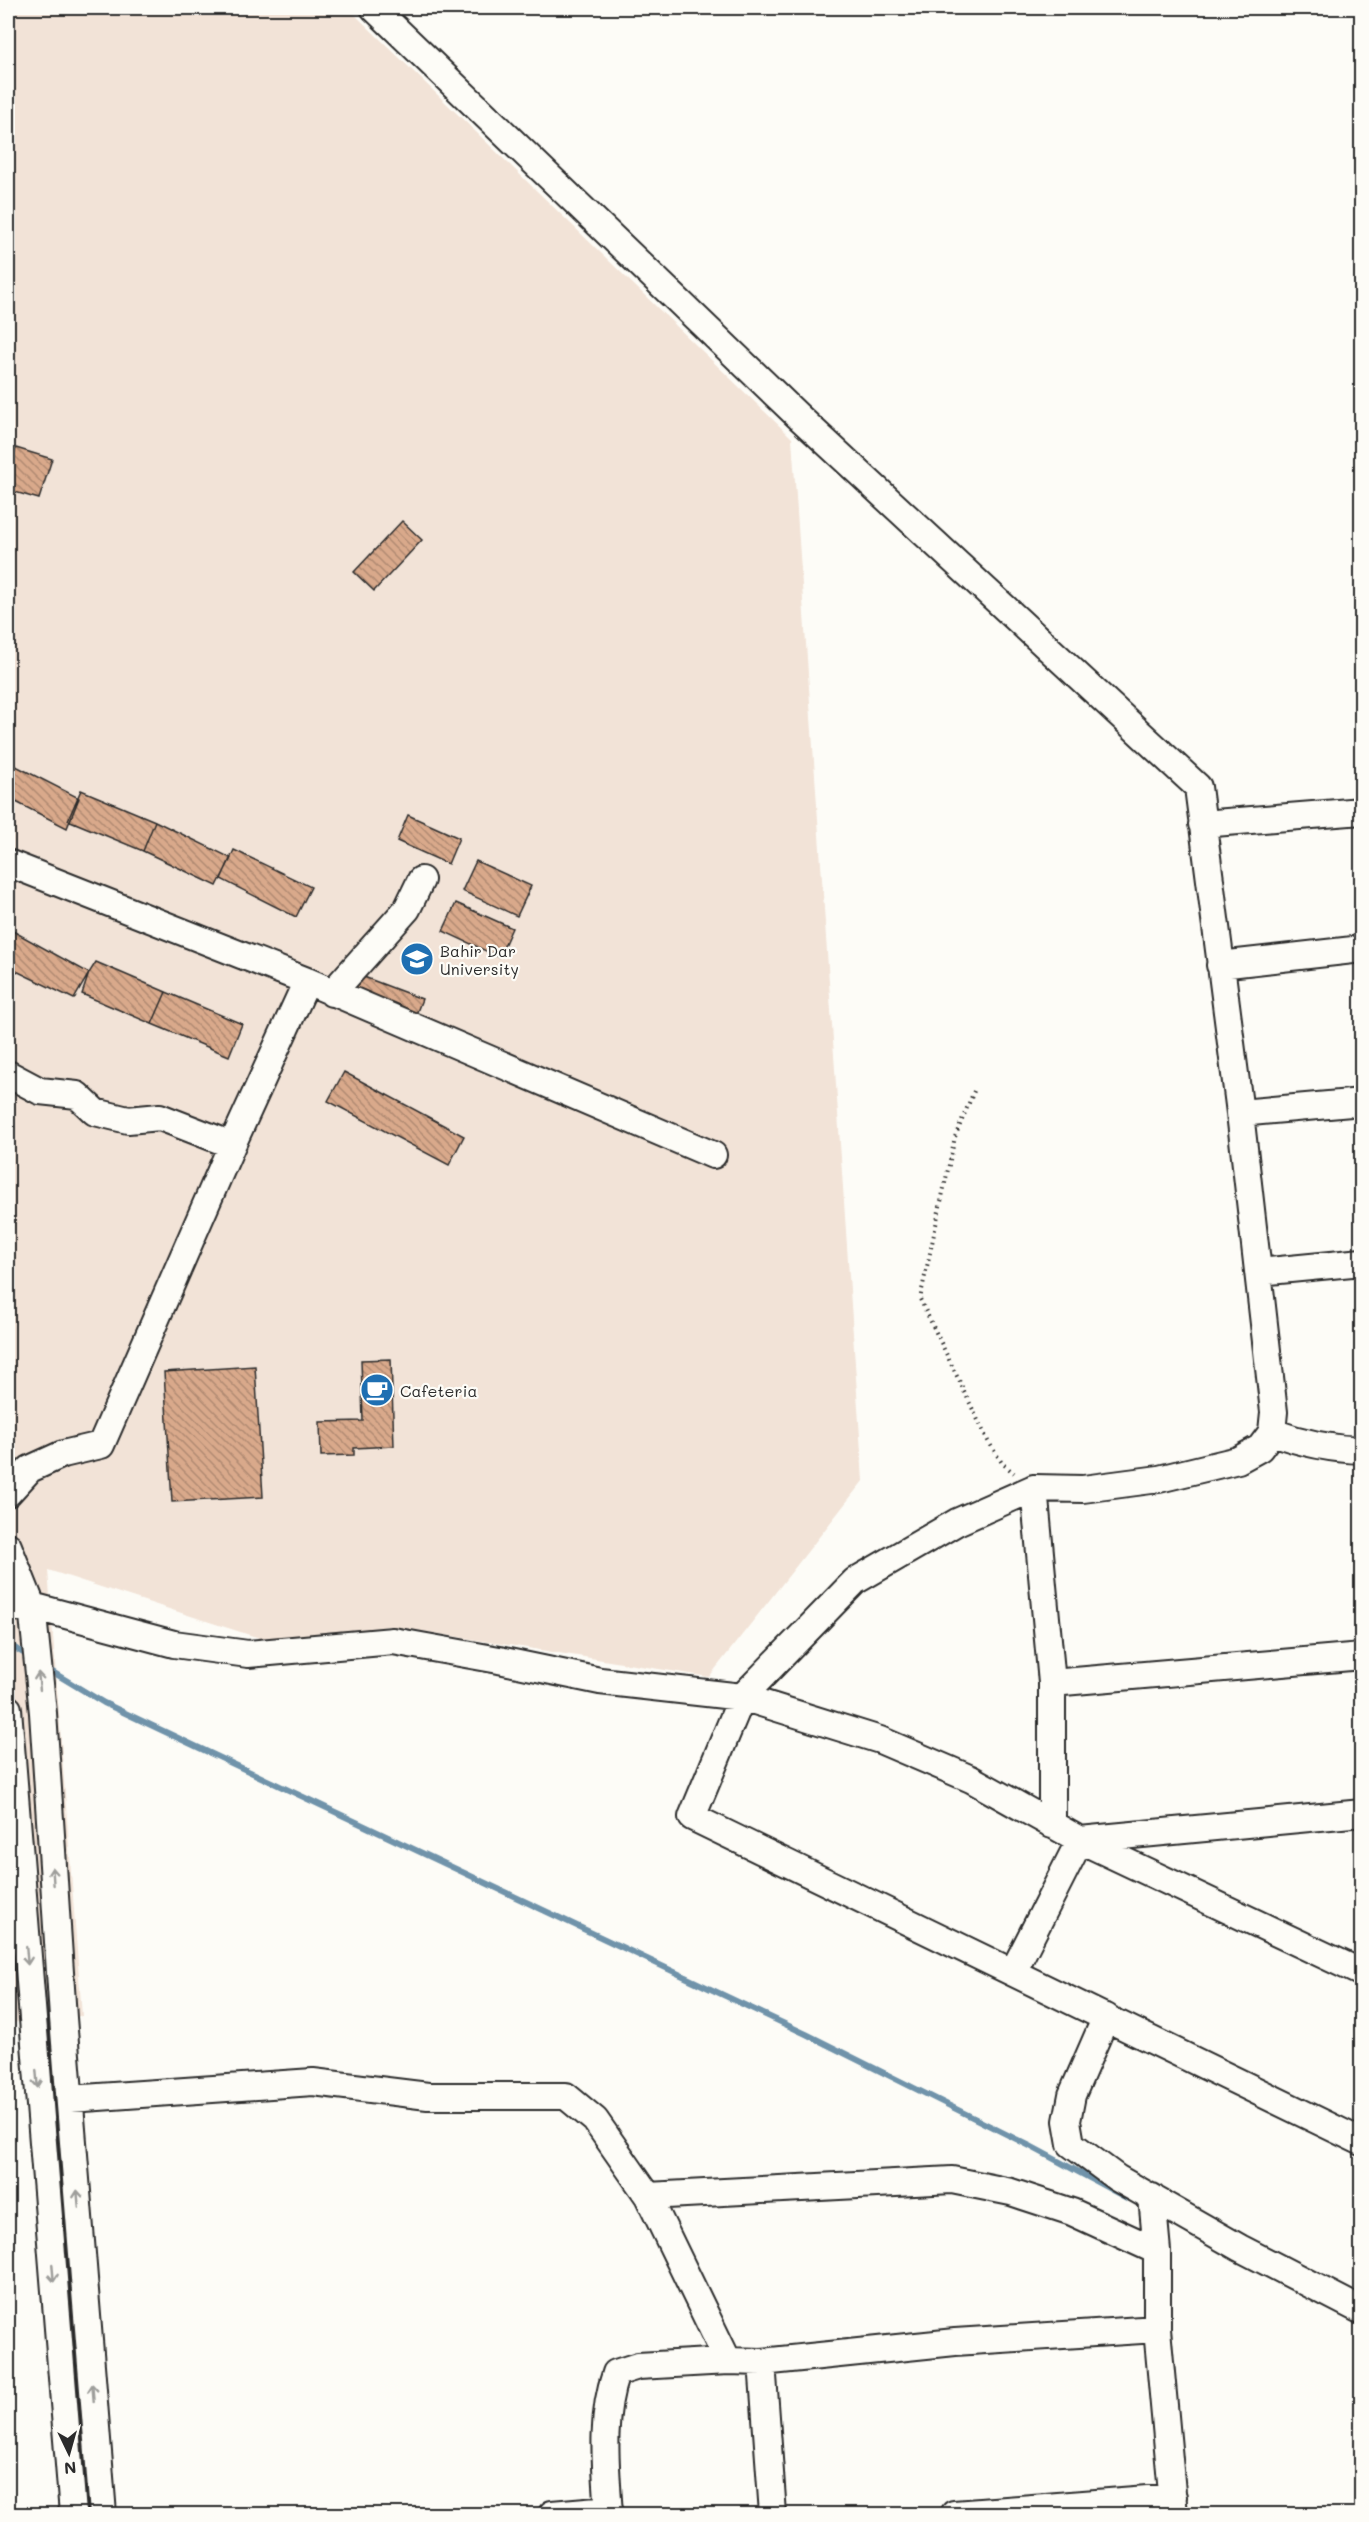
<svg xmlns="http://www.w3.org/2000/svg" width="1369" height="2522" font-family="Mali,sans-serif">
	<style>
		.built { fill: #f2e3d7 }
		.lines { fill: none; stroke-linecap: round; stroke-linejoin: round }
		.stream { stroke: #6f93aa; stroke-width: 6 }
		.building { fill: url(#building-back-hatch); stroke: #2b2b2b; stroke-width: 1.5 }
		.minor-casing { stroke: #2b2b2b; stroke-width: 30 }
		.path { stroke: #2b2b2b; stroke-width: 4; stroke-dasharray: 1.5 4.5; stroke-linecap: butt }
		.minor { stroke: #fdfcf7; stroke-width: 26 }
		.oneway { stroke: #9e9e9b }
		.labels { text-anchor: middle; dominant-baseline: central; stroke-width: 4.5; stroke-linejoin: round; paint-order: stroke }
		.poi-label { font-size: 16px; fill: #2b2b2b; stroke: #fdfcf7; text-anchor: start }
	</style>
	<defs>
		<pattern id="building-back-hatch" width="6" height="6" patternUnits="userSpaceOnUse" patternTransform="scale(1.5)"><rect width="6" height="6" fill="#d9a98b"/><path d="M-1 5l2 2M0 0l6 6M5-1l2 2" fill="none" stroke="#b08a72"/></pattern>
	</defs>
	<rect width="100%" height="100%" fill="#fdfcf7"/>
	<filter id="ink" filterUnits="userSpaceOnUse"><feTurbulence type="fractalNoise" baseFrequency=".0167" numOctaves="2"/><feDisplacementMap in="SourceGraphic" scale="12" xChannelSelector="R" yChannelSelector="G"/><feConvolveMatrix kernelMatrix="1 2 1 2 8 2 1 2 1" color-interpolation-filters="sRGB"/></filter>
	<g filter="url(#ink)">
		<path class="built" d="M8,8H348L792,438L863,1481L709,1677L389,1626L275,1643L48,1570L82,2016L8,2023Z"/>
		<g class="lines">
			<path class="stream" d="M8,1644L30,1657
				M46,1668L104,1703L806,2034L1030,2146L1127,2198"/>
		</g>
		<path class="building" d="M16,448L52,459L39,499L8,490V471Z
			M402,521L422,540L374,591L354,572Z
			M8,762L79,798L67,828L8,798Z
			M81,790L155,821L143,851L68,820Z
			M408,815L459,838L448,864L397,841Z
			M155,821L231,858L217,886L143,851Z
			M234,850L311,887L296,917L221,879Z
			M476,861L531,886L517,916L462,891Z
			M456,903L512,928L499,957L443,931Z
			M11,930L89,973L74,999L8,967V939Z
			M96,962L166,992L152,1024L82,994L89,973Z
			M356,974L422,999L415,1017L349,992Z
			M166,992L242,1024L229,1056L152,1024Z
			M344,1072L464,1136L449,1165L328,1101Z
			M391,1359L394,1446L354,1448V1455L321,1456L320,1422L363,1421L361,1360Z
			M255,1366L263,1497L172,1502L164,1372Z"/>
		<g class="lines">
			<defs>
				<path id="minor" d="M374,8L799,417L1198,787L1240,1113L1274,1412L1272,1432L1260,1448L1238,1460L1159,1479L1083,1489L1034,1488L957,1522L855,1581L742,1697L692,1817L1362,2142
					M1202,824L1362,811
					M8,863L307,981L713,1155
					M1220,965L1362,949
					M332,993L407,909L421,880
					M8,1074L40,1091L77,1095L95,1112L128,1120L160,1117L232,1145
					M1240,1113L1362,1102
					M1259,1272L1362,1262
					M1272,1432C1302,1443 1330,1449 1362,1450
					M1034,1488L1052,1683V1825
					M8,1493L30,1469L63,1454L101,1445L232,1145L307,981
					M8,1546L32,1606L43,1713L63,2018L103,2514
					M8,1608L32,1606L174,1644L248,1654L393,1641L499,1660L600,1681L742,1697L880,1740L971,1779L1080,1840L1362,1973
					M1052,1683L1362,1656
					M8,1709L73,2514
					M1013,1972L1080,1840L1362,1813
					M1106,2017L1072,2095L1067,2121L1071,2144L1117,2178L1240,2248L1362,2311
					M70,2099L313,2082L428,2096H566L595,2120L648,2196L728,2361
					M648,2196L952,2180L1011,2192L1072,2212L1157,2251V2329L1174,2514
					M1152,2197L1157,2251
					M762,2362L773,2514
					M552,2514L609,2509
					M609,2514C606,2468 600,2418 616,2373L638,2366L728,2361L762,2362L955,2342L1157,2329
					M954,2514L1173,2497"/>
			</defs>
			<use href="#minor" class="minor-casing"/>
			<path class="path" d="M974,1091L955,1137L920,1299L988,1441L1002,1463L1014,1473"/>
			<use href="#minor" class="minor"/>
		</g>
		<defs><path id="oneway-shaft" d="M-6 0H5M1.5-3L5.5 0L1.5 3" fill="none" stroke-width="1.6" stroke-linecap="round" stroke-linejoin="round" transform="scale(1.5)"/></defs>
		<g class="oneway">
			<use href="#oneway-shaft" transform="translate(39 1681) rotate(-96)"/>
			<use href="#oneway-shaft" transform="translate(53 1876) rotate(-94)"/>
			<use href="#oneway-shaft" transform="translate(27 1956) rotate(85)"/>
			<use href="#oneway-shaft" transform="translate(37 2079) rotate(85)"/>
			<use href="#oneway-shaft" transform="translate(78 2199) rotate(-95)"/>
			<use href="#oneway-shaft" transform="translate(53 2273) rotate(85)"/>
			<use href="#oneway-shaft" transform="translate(93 2393) rotate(-95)"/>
		</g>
	</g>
	<defs>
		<symbol id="university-disc" viewBox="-11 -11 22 22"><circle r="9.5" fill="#1f6fb2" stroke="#fdfcf7"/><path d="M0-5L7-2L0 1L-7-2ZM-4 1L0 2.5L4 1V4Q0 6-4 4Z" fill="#fff"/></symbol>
		<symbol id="cafe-disc" viewBox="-11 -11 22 22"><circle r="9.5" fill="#1f6fb2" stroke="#fdfcf7"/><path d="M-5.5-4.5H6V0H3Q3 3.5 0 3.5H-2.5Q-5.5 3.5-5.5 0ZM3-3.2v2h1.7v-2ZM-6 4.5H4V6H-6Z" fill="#fff"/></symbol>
	</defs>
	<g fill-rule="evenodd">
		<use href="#university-disc" x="398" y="940" width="38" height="38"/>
		<use href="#cafe-disc" x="358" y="1371" width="38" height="38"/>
	</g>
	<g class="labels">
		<g class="poi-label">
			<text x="440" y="950">Bahir Dar<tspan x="440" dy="18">University</tspan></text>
			<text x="400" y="1390">Cafeteria</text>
		</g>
	</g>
	<rect width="1369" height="2522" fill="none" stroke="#fdfcf7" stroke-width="30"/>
	<rect x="15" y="15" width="1339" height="2492" fill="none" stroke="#2b2b2b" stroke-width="2" filter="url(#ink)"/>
	<g transform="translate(69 2453) rotate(175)" stroke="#fdfcf7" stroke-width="4.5" paint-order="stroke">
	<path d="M0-4.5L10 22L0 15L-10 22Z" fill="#2b2b2b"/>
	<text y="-9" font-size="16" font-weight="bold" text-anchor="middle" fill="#2b2b2b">N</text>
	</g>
</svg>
